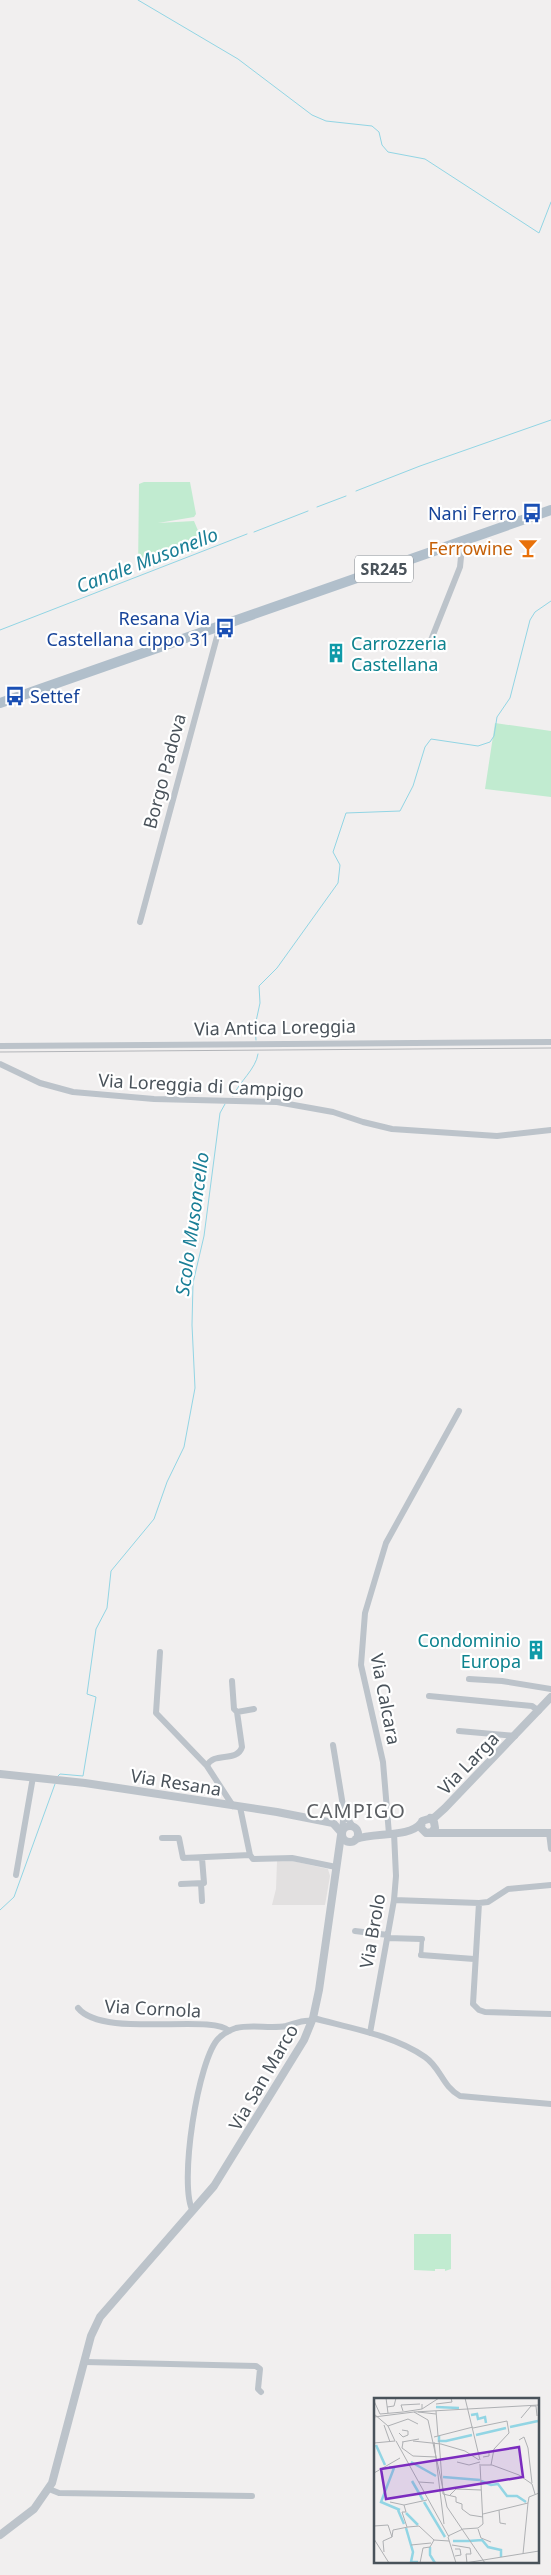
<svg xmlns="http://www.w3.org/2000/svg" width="551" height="2575" font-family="'Noto Sans',sans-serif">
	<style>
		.education { fill: #e2e0e0 }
		.green { fill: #c1ebd0 }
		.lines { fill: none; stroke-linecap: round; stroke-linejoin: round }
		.stream { stroke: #92d5e4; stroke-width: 1 }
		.pedestrian { stroke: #bcc3ca; stroke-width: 4.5 }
		.minor { stroke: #bcc3ca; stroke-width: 6 }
		.tertiary { stroke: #bcc3ca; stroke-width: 8 }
		.primary { stroke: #b1bfcb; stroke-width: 10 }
		.rail { stroke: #b2b4b8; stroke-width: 1 }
		.labels { text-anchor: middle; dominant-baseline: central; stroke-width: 4.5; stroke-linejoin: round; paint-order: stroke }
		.shield { fill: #fff; stroke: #80868c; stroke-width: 1 }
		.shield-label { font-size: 16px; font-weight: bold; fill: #49525a }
		.transit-label { font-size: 18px; fill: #164399; stroke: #fff; text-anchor: end }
		.food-label { font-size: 18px; fill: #c56008; stroke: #fff; text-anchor: end }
		.culture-label { font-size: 18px; fill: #0d838f; stroke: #fff; text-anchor: start }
		.street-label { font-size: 18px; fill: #49525a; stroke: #fff }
		.water-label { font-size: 19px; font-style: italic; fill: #197e96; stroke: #fff }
		.quarter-label { font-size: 20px; letter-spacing: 1px; fill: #5c5f63; stroke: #fff }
		.inset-river { fill: none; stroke: #92d5e4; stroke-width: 2.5 }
		.inset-road { fill: none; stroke: #aeb0b3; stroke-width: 1 }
		.view { fill: #7b2cbf; fill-opacity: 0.15; stroke: #7b2cbf; stroke-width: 2.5 }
		.inset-edge { fill: none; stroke: #49525a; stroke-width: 2.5 }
	</style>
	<rect width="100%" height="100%" fill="#f1efef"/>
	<path class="education" d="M277,1861H293L328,1869L330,1876L325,1905H272L276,1889Z"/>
	<path class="green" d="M144,482H190L196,514L194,517L158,523L194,521L205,547L138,572L139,484Z
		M495,723L551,731V797L485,789Z
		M414,2234H451V2269L445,2271V2269H435V2271L414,2270Z"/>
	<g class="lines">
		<path class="stream" d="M138,0L238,59L312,115L326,121L372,126L379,132L382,145L388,152L425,159L539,233L551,202
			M356,491L420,466L551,420
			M317,507L346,496
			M254,532L308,511
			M0,630L247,534
			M256,1040L255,1026L260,1003L259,986L277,968L338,883L340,865L333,852L346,813L400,811L413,786L425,747L431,739L478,746L490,742L494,736L497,717L510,698L530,620L535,612L551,601
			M233,1096C239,1082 256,1069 258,1054
			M58,1776L60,1774L83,1776L96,1697L87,1694L96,1629L107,1608L111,1571L154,1519L167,1482L184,1447L195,1388L192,1325L193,1283L204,1236L220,1113L225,1104
			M0,1910L14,1897L55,1784"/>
		<path class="pedestrian" d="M421,1955L422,1939"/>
		<path class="minor" d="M431,640L460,567L461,557L457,543
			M140,922L218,633L217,628
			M0,1046L551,1042
			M0,1064L40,1083L73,1092L154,1099L277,1102L333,1112L363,1122L392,1129L497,1136L551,1130
			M160,1652L156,1713L207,1766
			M469,1679L502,1681L551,1689
			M232,1681L234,1709L237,1712L254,1709
			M429,1696L532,1706L539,1711
			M459,1731L515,1736
			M333,1745L344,1812L342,1830
			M233,1806L207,1766C213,1751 237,1763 242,1747L237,1712
			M240,1807L250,1855L253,1859L292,1858L336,1867
			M345,1814L352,1825
			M549,1833L551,1849
			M389,1834L383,1762L361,1665L365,1613L386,1543L459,1411
			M162,1838H179L183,1858L250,1855
			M16,1875L33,1777
			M201,1883L202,1901
			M181,1884L204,1883L202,1858
			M394,1900L479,1903L488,1902L508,1889L551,1885
			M479,1903L473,2004L479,2010L485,2012L551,2014
			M355,1931L388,1935
			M387,1938L422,1939
			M421,1955L474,1959
			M78,2008C103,2039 212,2013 229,2031
			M313,2018C350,2028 393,2035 425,2057C441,2068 442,2086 460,2096L551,2104
			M370,2033L394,1900L396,1876L394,1833
			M193,2211C178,2187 198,2057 219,2038C224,2033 230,2030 236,2028C252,2024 270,2029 286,2026C294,2024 303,2019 312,2021
			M85,2362L256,2366L260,2369L258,2389L261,2392
			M49,2489L59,2493L252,2496"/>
		<path class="tertiary" d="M0,1774L85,1783L277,1812L333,1823L341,1832
			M430,1818L434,1822L435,1828L432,1832L426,1833L421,1828L422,1821L435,1817L445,1808L551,1697
			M342 1834a8 8 0 1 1 16 0a8 8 0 1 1-16 0Z
			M429,1833H551
			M356,1839C374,1832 410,1838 421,1823
			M0,2535L34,2509L52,2483L91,2336L100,2317L214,2186L304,2040L313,2018L319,1990L341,1835"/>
		<path class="primary" d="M0,703L551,510"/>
		<path class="rail" d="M0,1052L551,1048"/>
	</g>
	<defs>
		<symbol id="bus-bare" viewBox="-9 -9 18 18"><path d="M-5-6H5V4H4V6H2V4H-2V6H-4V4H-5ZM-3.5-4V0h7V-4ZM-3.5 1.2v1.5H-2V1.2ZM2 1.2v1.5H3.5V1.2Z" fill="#1a4fb4" stroke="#fff" stroke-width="2.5" paint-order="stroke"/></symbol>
		<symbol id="bar-bare" viewBox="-9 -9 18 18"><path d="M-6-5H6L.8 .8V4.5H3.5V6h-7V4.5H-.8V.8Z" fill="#e8710a" stroke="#fff" stroke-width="2.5" paint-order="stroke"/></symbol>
		<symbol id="building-bare" viewBox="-9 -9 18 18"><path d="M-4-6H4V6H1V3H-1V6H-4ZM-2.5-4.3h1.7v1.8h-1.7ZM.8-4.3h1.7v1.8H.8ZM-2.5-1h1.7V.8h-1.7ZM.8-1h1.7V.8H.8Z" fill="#0f9aa8" stroke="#fff" stroke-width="2.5" paint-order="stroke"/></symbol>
	</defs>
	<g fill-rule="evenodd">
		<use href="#bus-bare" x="518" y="499" width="28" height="28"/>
		<use href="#bar-bare" x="514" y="534" width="28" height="28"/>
		<use href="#bus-bare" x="211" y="614" width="28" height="28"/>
		<use href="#building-bare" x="322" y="639" width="28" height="28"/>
		<use href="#bus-bare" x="1" y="682" width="28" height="28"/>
		<use href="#building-bare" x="522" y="1636" width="28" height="28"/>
	</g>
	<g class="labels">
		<rect class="shield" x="355" y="555.5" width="58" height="27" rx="4"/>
		<g class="shield-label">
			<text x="384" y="569">SR245</text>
		</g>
		<g class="transit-label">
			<text x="517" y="513">Nani Ferro</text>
			<text x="210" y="618">Resana Via<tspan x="210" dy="21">Castellana cippo 31</tspan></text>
			<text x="30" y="696" text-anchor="start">Settef</text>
		</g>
		<g class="food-label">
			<text x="513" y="548">Ferrowine</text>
		</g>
		<g class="culture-label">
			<text x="351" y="643">Carrozzeria<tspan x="351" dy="21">Castellana</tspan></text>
			<text x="521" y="1640" text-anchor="end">Condominio<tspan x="521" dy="21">Europa</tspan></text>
		</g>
		<g class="street-label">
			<text transform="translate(164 771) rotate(-75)">Borgo Padova</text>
			<text transform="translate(275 1027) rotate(-1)">Via Antica Loreggia</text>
			<text transform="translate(201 1085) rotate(3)">Via Loreggia di Campigo</text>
			<text transform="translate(386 1699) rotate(79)">Via Calcara</text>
			<text transform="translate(468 1763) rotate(-46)">Via Larga</text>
			<text transform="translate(176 1782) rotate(9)">Via Resana</text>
			<text transform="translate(372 1931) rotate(-80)">Via Brolo</text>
			<text transform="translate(153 2008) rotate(3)">Via Cornola</text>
			<text transform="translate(263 2077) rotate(-60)">Via San Marco</text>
		</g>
		<g class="water-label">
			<text transform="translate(147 560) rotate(-21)">Canale Musonello</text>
			<text transform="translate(192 1224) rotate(-82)">Scolo Musoncello</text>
		</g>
		<g class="quarter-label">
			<text x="356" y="1810">CAMPIGO</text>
		</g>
	</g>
	<g transform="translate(374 2398)">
		<rect width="165" height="165" fill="#f1efef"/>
		<path class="inset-river" d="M62,9L85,10M97,17L103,16L104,21L111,19L112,25M136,29L164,23M102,37L132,30M65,38V43H72L98,37M2,47L11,67M37,64L62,78M15,69L20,70L7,104L26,112M69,79L106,82M38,83L49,102M107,83L117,87L124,86L133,98H143L152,104M50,104L71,139M24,112L30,126M32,115L44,127M32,130L39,154L37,164H44M79,143H95M95,143L108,142L114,149L127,152V159M56,149V157L61,165"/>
		<path class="inset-road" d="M12,0L14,15M91,0L106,62M0,3L6,16L29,14M62,6L78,4L77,0M13,9L20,8L22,0M48,11L65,0M29,13L27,7L46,6M62,13L64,38M29,14L48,11V6M40,14L165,7M44,14L62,16M0,16L14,28L34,21L44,26M0,19L40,14L54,22L73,109L111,165M147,20L157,8H162L163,18M10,27L16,44M14,28L21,43M99,30L133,23L135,35L120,51L117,67M25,35L29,39L34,37V33L28,32M60,39L99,29M65,42L69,96L82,99V104L88,106V111L96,117L109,119M145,42L150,39L154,50L158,85M22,43L75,139M39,43L67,46L91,53L105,62M28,44L45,41M29,44L28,50L39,58L62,59M60,44L70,126M0,45L21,43M105,56L115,54V58L109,59M83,64L95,67L106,64M107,67H118L145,77L158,86L161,96M0,75L26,60M45,84L60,85M76,97L82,91L107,92M16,104L30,107L53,102M30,107L32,114H28L33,129M125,112L126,125L132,126M109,116L154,105L155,99L165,95M0,128L14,127L18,139M104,131L107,140L117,144M74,138L89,131L104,130L109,126L106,66M74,139L82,165M0,141L15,165M37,147L57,145M78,147L96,150L97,156H92L93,165M10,154L9,143L18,139L19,132L34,129L45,128L60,142L75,143M149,156L154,105M81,158L87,157L86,151H81M46,165L49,150L56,149L60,142M91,165L165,153"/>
		<path class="view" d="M145,49L149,79L12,101L7,71Z"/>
		<rect width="165" height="165" class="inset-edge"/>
	</g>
</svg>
